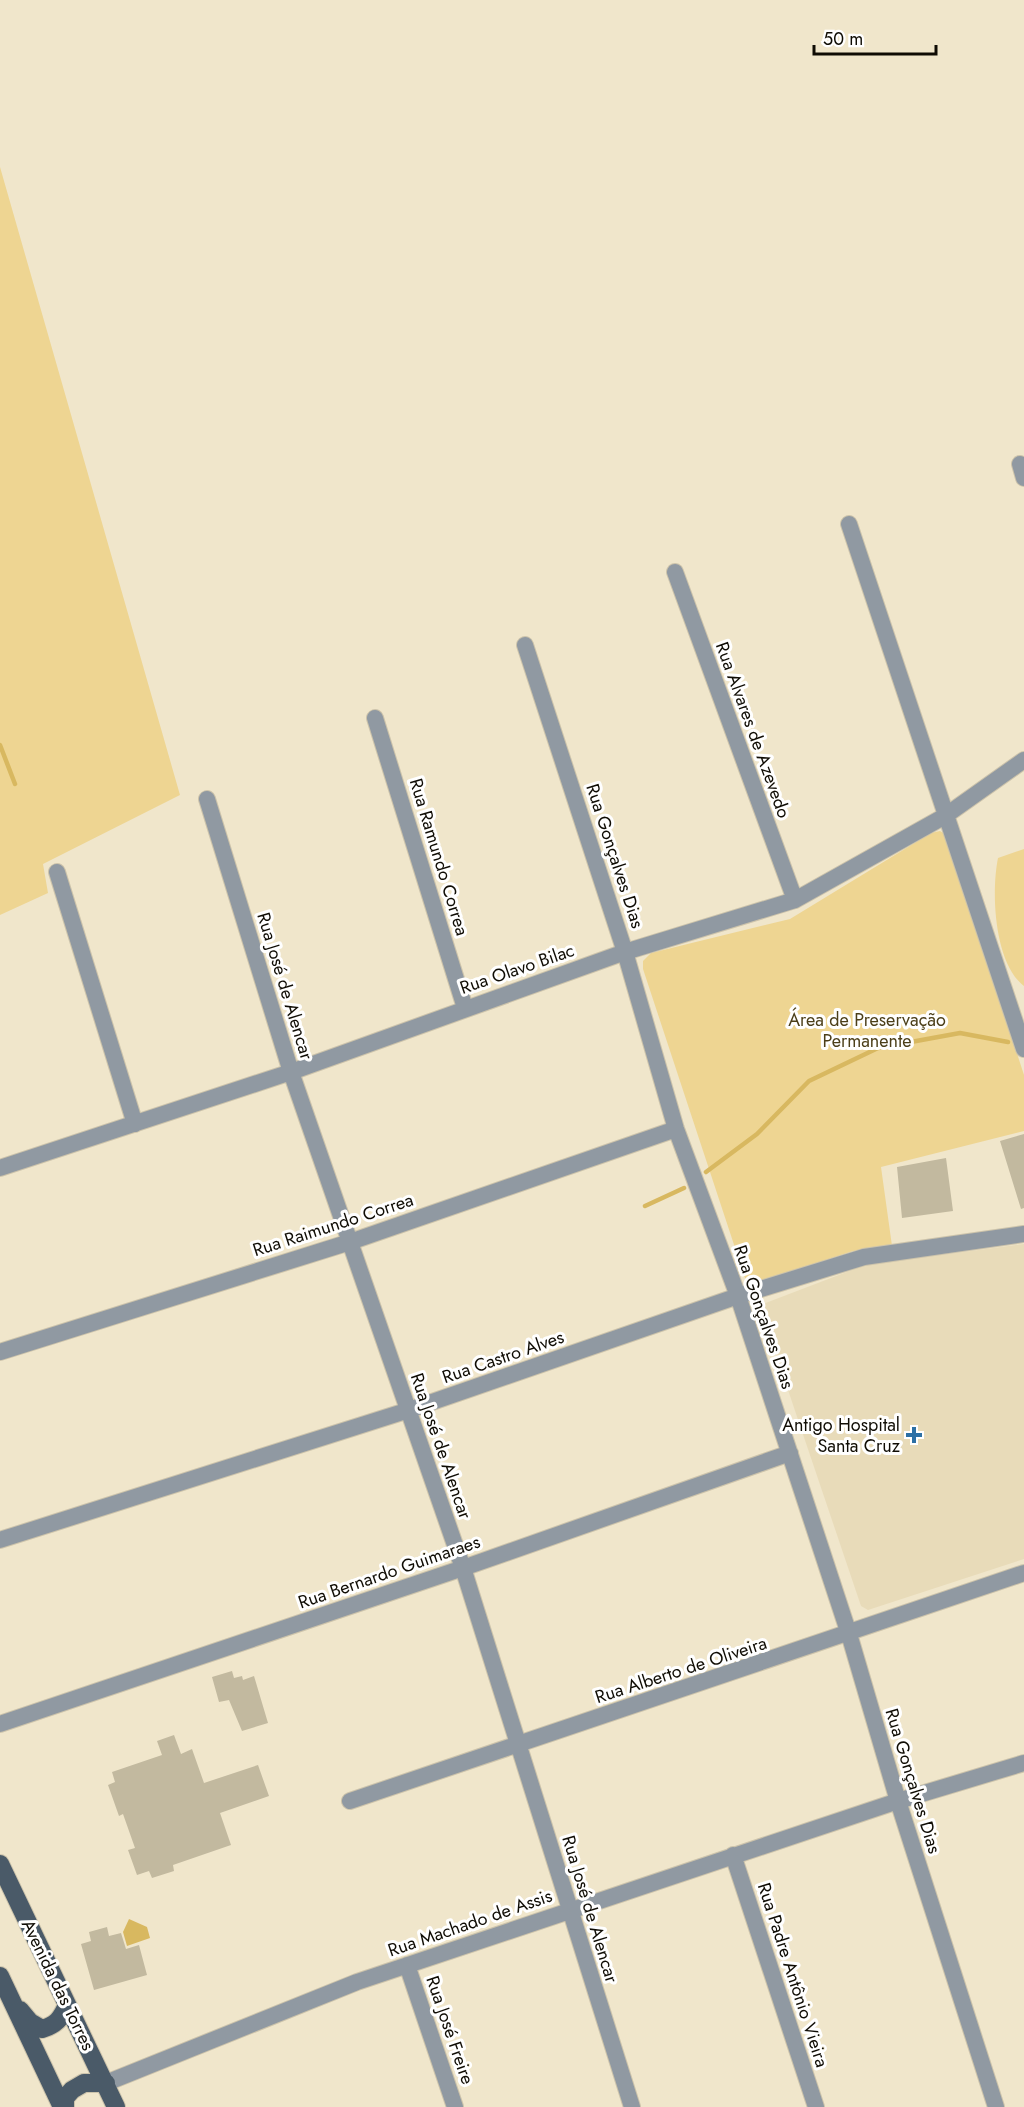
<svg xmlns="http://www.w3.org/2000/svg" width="1024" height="2107" font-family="Jost,sans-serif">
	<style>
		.built { fill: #e8dbb9 }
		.green { fill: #eed592 }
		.water { fill: #d8b860 }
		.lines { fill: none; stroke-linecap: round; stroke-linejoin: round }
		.stream { stroke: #d8b860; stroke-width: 4.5 }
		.building { fill: #c2b99f }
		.minor-casing { stroke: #ccc3ab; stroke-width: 18 }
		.major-casing { stroke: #ccc3ab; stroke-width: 20 }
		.minor { stroke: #9099a2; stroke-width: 16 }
		.major { stroke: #4a5a68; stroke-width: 18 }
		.poi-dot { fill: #2c70a5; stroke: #fff; stroke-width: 2 }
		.labels { text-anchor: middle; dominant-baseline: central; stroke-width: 6; stroke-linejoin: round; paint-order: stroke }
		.street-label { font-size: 18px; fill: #0f0c04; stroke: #fff }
		.park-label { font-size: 18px; fill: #4c3f19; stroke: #fff }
		.poi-label { font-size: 18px; fill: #0f0c04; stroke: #fff; text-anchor: end }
	</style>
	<rect width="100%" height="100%" fill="#f0e6cb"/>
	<path class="built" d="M1024,1244V1559L868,1610L861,1606L761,1310L763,1304L865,1265Z"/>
	<path class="green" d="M0,167L180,795L43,864L48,893L0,915Z
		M940,831L945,834L1024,1075V1131L881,1167L892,1246L853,1251L753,1284L746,1281L643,969V961L651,953L790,919L931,833Z
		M1024,849V986C994,963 991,892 998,858Z"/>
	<path class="water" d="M129,1919L147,1927L150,1938L127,1946L123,1932Z"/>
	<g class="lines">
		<path class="stream" d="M0,745L15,784
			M706,1172L757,1134L809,1081L878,1048L960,1033L1008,1042
			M645,1206L684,1188"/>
	</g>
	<path class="building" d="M1024,1134V1208L1021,1209L1000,1141Z
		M946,1158L953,1211L902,1218L897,1167Z
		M232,1671L234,1678L242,1676L243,1680L254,1676L268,1723L242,1731L229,1700L219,1702L212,1677Z
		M174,1735L181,1754L192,1749L204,1783L258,1765L269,1796L220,1813L231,1845L173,1865L174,1871L152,1878L149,1871L137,1875L128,1850L135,1848L123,1814L119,1816L108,1785L115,1782L112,1772L162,1755L157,1741Z
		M107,1927L109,1936L121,1933L126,1949L139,1945L147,1975L94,1990L81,1944L91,1941L89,1932Z"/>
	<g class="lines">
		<defs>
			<path id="minor" d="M1020,464L1024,478
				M849,524L1024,1049
				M675,572L795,900
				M525,645L625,952L676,1129L738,1296L849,1634L898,1801L996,2107
				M375,718L465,1008
				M207,799L291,1072L463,1568L632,2107
				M57,872L135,1124
				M0,1168L291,1072L625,952L795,900L945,816L1024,760
				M0,1352L350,1242L676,1129
				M0,1540L409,1410L738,1296L864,1257L1024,1234
				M0,1724L463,1568L790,1453
				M350,1801L1024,1573
				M733,1855L816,2107
				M407,1965L455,2107
				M106,2083L357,1982L898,1801L1024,1763"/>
			<path id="major" d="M0,1864L116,2107
				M0,1976L62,2107
				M20,2010L30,2022L42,2029C56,2025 61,2019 67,2005
				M65,2107V2098L72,2090L84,2083H106"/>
		</defs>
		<use href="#minor" class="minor-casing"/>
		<use href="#major" class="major-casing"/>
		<use href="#minor" class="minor"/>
		<use href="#major" class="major"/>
	</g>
	<path class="poi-dot" d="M911 1426h6v6h6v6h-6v6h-6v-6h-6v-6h6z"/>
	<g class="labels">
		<g class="street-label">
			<text transform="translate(753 730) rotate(70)">Rua Alvares de Azevedo</text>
			<text transform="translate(615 856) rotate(72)">Rua Gonçalves Dias</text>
			<text transform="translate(439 857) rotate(73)">Rua Ramundo Correa</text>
			<text transform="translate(517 969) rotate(-19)">Rua Olavo Bilac</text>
			<text transform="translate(285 986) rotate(73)">Rua José de Alencar</text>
			<text transform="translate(333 1225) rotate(-18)">Rua Raimundo Correa</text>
			<text transform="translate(764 1317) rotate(71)">Rua Gonçalves Dias</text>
			<text transform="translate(503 1357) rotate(-19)">Rua Castro Alves</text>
			<text transform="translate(441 1446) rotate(71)">Rua José de Alencar</text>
			<text transform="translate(389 1572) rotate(-19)">Rua Bernardo Guimaraes</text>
			<text transform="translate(681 1670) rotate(-18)">Rua Alberto de Oliveira</text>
			<text transform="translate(913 1781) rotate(73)">Rua Gonçalves Dias</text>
			<text transform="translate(590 1909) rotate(73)">Rua José de Alencar</text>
			<text transform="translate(470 1923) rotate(-19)">Rua Machado de Assis</text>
			<text transform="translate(793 1975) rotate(72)">Rua Padre Antônio Vieira</text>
			<text transform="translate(58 1985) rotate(64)">Avenida das Torres</text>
			<text transform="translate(450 2030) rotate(71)">Rua José Freire</text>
		</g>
		<g class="park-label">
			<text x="867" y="1020">Área de Preservação<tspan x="867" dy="21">Permanente</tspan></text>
		</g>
		<g class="poi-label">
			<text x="900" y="1425">Antigo Hospital<tspan x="900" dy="21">Santa Cruz</tspan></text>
		</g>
	</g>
	<path d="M814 45v9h122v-9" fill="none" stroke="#0f0c04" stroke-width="3"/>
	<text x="823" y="45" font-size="18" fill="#0f0c04" stroke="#ffffff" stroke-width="4.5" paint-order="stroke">50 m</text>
</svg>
